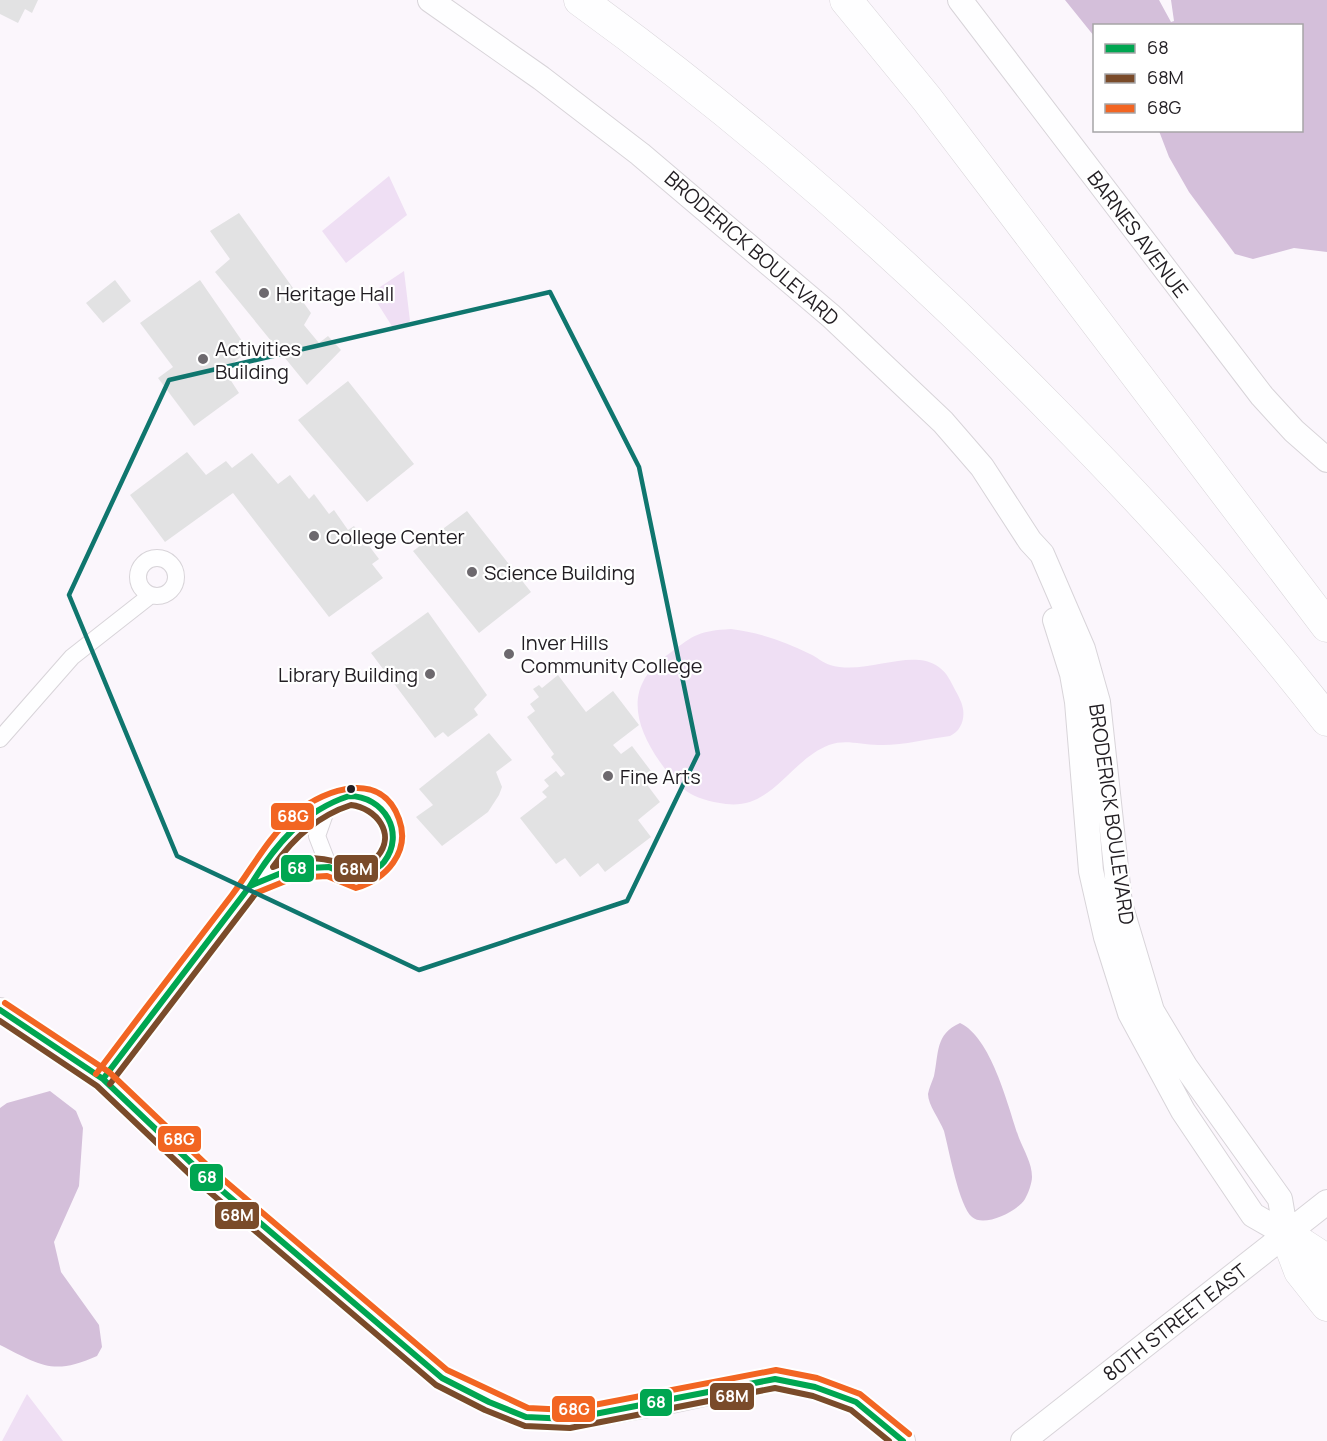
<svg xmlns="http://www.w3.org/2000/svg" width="1327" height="1441" font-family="Manrope,sans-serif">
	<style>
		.green { fill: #efdff4 }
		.water { fill: #d4bfda }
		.building { fill: #e2e2e3 }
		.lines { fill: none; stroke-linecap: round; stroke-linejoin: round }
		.street-casing { stroke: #d8d4d9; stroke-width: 18 }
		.secondary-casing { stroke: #d8d4d9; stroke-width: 26 }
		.highway-casing { stroke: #d8d4d9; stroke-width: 33 }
		.street { stroke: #fefeff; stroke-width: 16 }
		.secondary { stroke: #fefeff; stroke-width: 24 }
		.highway { stroke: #fefeff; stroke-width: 32 }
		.bus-1-casing { stroke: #fff; stroke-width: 10 }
		.bus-2-casing { stroke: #fff; stroke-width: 10 }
		.bus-3-casing { stroke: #fff; stroke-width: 10 }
		.bus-1 { stroke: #00a651; stroke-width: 6 }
		.bus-2 { stroke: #7a4b2a; stroke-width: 6 }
		.bus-3 { stroke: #f26522; stroke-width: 6 }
		.marked { fill: none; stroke: #0f766e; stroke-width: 4.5; stroke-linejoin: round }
		.poi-dot { fill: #6d696e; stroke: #fff; stroke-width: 2 }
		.bus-dot { fill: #211d22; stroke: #fff; stroke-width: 2 }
		.labels { text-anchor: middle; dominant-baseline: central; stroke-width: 4.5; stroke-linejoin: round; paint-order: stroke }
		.street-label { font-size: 20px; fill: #211d22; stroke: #fff }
		.poi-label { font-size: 20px; fill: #211d22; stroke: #fff; text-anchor: start }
		.line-badge { stroke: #fff; stroke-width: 2 }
		.badge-label { font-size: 16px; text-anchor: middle; font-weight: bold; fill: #fff }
	</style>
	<rect width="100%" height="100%" fill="#fbf6fc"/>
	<path class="green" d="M389,176L407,215L346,263L322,231Z
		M404,271L410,321L395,331L371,293Z
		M731,629C758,632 785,642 810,654C817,657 823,663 830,665C873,678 929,635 952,684C956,692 962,701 963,709C965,720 960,732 950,736C927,739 901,746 878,745C860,745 846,739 829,745C790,760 772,810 726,804C691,799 680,790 660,762C632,721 625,684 670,653C695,634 699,631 731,629Z
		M27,1394L63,1441H2Z"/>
	<path class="water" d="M1065,0H1159L1171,22L1174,21L1171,0H1327V252L1294,248L1253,259L1235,254L1189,192L1169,157L1159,131L1302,130V26H1094V36Z
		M960,1023C992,1038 1008,1107 1019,1138C1024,1151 1032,1163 1032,1177C1032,1183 1028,1194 1025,1199C1018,1211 984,1228 972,1217C959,1206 949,1150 944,1131C940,1120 928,1105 928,1094C929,1088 932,1082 934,1076C939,1053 935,1034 960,1023Z
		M50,1091L76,1111L83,1128L79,1186L54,1242L61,1272L99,1325L102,1347L97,1356C53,1376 40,1365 0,1345V1108L7,1103Z"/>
	<path class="building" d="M0,0H38L32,13L25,9L18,23L0,14Z
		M239,213L311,313L304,325L319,343L328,336L341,350L307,385L215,272L230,259L210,231Z
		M115,280L131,301L103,323L86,303Z
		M200,280L249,351L224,370L239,393L194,426L158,378L173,367L140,323Z
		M348,381L414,464L367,502L298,420Z
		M187,452L206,475L226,461L232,468L252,453L278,484L290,475L309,499L314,494L329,514L334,510L348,530L354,526L379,559L372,564L383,578L329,617L233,493L165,542L130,495Z
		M467,511L531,592L479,633L413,551Z
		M428,612L487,695L474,709L478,715L448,737L443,732L435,738L371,653Z
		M558,675L586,712L613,691L639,725L613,745L621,754L632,746L654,775L645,782L660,802L638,820L651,837L605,872L598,863L580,877L565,858L556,864L520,818L547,797L542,792L549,786L544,780L556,771L561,777L565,774L551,757L554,754L527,717L535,711L530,704L539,697L533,689L539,685L542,688Z
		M489,733L512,760L496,772L502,787L499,795L488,812L442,846L416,817L433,805L419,789Z"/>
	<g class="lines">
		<defs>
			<path id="street" d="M138 577a19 19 0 1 1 38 0a19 19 0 1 1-38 0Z
				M0,739L72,657L151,595
				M328,805L317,836L329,867
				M103,1079L250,886C272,848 303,807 349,796C355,795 362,798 367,800C395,807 400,841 384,862C379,869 364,874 356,879L329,867L291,869L250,886"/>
			<path id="secondary" d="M430,0L541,78L640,154L831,316L943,422L982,467L1030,541L1042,554L1083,649L1098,702L1120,904L1152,1011L1185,1066L1280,1199L1286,1234
				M960,0L1262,396L1294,431L1327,460
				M1055,620L1072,674L1077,702L1091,871L1106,937L1130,1013L1183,1111L1253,1215L1286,1234
				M0,1010L103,1079L205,1176L442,1378L489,1402L526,1417L569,1419L671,1401L775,1379L815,1387L856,1402L903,1441
				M1023,1441L1327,1202"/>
			<path id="highway" d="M580,0C750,123 906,261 1053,411C1150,509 1243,611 1327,720
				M846,0L927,99L1327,626
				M1286,1234L1300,1271L1327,1305
				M1286,1234L1320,1256L1327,1264"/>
		</defs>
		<use href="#street" class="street-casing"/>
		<use href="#secondary" class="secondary-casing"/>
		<use href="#highway" class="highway-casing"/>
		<use href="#street" class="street"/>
		<use href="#secondary" class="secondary"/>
		<use href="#highway" class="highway"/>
		<defs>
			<path id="bus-1" d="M349,796C384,796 406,833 384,862C378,870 365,874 356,879L329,867L291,869L250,886C275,845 303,811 349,796Z
				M0,1010L103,1079L205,1176L442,1378L489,1402L526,1417L569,1419L775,1379L815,1387L856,1402L903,1441
				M103,1079L250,886"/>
			<path id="bus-2" d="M351,805C376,808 397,834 377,857C372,863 362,866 356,869C326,856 303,854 273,867C293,838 317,816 351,805Z
				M0,1021L97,1086L199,1183L436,1385L485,1410L525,1426L570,1428L775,1388L813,1396L851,1410L889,1441
				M110,1084L256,893"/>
			<path id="bus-3" d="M5,1003L109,1072L211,1169L447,1370L528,1408L568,1410L776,1370L817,1378L860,1394L909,1434
				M96,1074C141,1014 186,955 232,895C253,867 269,836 296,813C326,788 382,770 399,819C411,852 386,879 356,888L327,876L293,878L256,893"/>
		</defs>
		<use href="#bus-1" class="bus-1-casing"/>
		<use href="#bus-2" class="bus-2-casing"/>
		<use href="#bus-3" class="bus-3-casing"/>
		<use href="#bus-1" class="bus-1"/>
		<use href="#bus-2" class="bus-2"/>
		<use href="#bus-3" class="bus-3"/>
	</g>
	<path class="marked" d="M550,292L639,467L698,754L627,901L419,970L177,856L69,595L169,380Z"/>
	<g class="poi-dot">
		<circle cx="264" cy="293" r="6"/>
		<circle cx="203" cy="359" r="6"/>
		<circle cx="314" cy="536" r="6"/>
		<circle cx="472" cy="572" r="6"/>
		<circle cx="509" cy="654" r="6"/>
		<circle cx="430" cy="674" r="6"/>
		<circle cx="608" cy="776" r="6"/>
	</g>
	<circle class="bus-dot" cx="351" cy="789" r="5"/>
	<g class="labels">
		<g class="street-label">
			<text transform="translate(1138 234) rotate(53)">BARNES AVENUE</text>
			<text transform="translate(752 248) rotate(41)">BRODERICK BOULEVARD</text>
			<text transform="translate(1112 814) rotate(82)">BRODERICK BOULEVARD</text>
			<text transform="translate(1175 1322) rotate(-38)">80TH STREET EAST</text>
		</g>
		<g class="poi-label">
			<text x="276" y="293">Heritage Hall</text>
			<text x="215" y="348">Activities<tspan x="215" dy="23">Building</tspan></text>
			<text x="326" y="536">College Center</text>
			<text x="484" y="572">Science Building</text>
			<text x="521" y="642">Inver Hills<tspan x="521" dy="23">Community College</tspan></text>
			<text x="418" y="674" text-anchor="end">Library Building</text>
			<text x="620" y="776">Fine Arts</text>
		</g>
	</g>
	<g class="line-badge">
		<rect x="270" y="802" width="45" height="29" rx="6" fill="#f26522"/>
		<rect x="280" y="854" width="35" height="29" rx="6" fill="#00a651"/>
		<rect x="333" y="854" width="46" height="29" rx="6" fill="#7a4b2a"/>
		<rect x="157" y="1125" width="45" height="28" rx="6" fill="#f26522"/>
		<rect x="189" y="1163" width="35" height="29" rx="6" fill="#00a651"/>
		<rect x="214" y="1201" width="46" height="29" rx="6" fill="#7a4b2a"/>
		<rect x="709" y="1382" width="46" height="29" rx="6" fill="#7a4b2a"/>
		<rect x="639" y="1388" width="34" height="29" rx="6" fill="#00a651"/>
		<rect x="551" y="1395" width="45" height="28" rx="6" fill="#f26522"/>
	</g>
	<g class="badge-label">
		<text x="293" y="822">68G</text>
		<text x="297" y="874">68</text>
		<text x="356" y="875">68M</text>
		<text x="179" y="1145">68G</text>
		<text x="207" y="1183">68</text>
		<text x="237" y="1221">68M</text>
		<text x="732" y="1402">68M</text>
		<text x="656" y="1408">68</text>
		<text x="574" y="1415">68G</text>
	</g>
	<rect x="1093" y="24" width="210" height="108" fill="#ffffff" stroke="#a6a5a7" stroke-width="1.5"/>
	<rect x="1105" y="44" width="30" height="9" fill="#00a651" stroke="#a6a5a7" stroke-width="1.5"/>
	<text x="1147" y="54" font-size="18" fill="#211d22">68</text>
	<rect x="1105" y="74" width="30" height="9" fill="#7a4b2a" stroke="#a6a5a7" stroke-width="1.5"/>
	<text x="1147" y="84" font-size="18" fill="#211d22">68M</text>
	<rect x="1105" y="104" width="30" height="9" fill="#f26522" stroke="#a6a5a7" stroke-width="1.5"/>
	<text x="1147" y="114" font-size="18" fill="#211d22">68G</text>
</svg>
